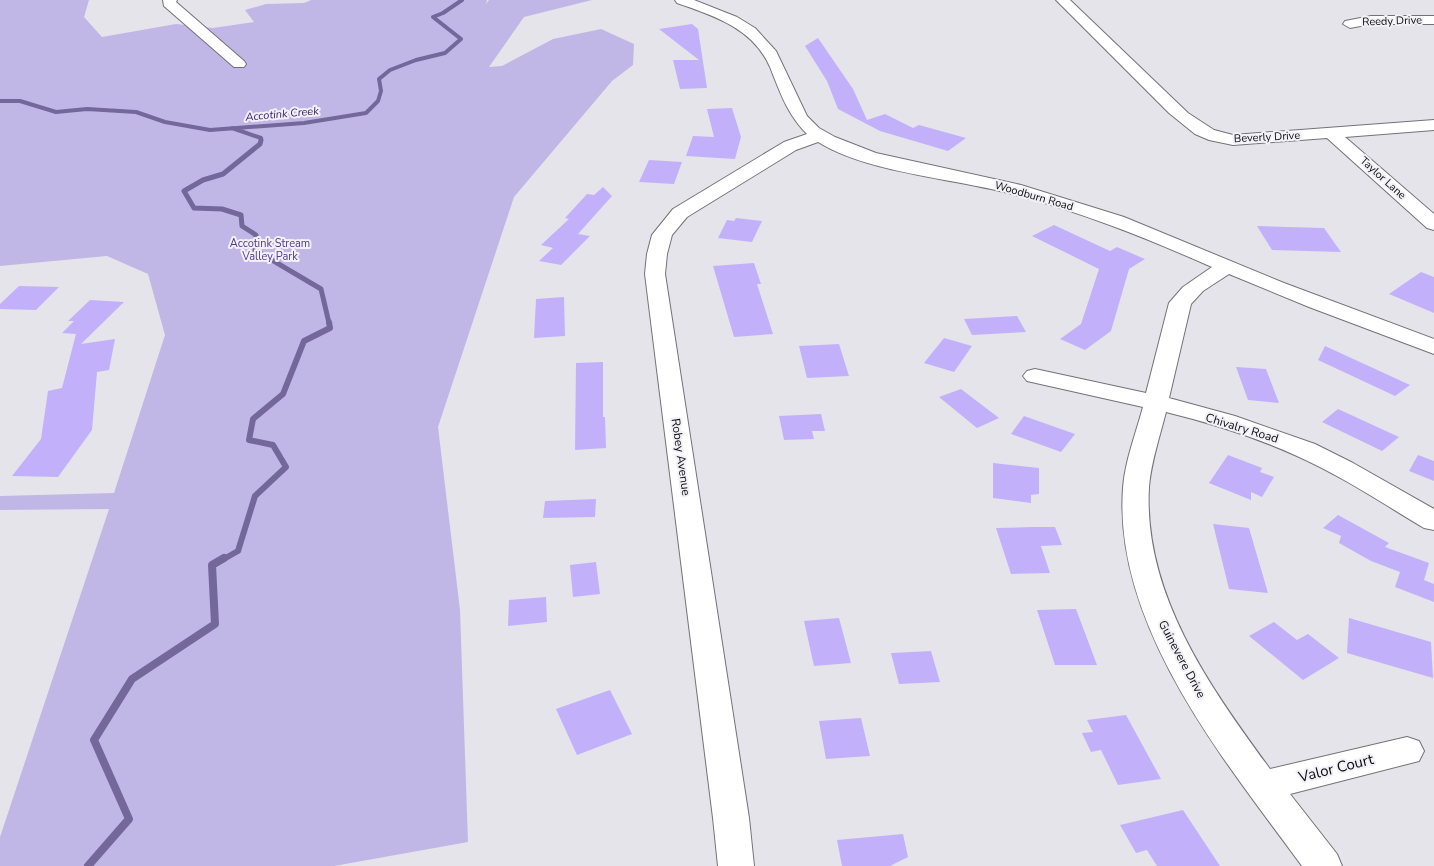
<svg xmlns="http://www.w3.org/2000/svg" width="1434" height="866" font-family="'Nunito Sans',sans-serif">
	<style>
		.green { fill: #c1b7e7 }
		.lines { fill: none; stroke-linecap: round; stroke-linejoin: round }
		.stream-far3 { stroke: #746799; stroke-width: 4 }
		.stream-far2 { stroke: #746799; stroke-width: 5 }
		.stream-far1 { stroke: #746799; stroke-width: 6 }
		.stream { stroke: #746799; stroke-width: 8 }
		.building { fill: #c2b1fa }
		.minor-casing { stroke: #737278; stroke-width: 2 }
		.minor { fill: #fff; fill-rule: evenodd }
		.labels { text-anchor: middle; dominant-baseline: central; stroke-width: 4; stroke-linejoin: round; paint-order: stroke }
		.far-street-label { font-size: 11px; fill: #0e0d0f; stroke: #f2f1f7 }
		.far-water-label { font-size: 11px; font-style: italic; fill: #371869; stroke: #f2f1f7 }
		.far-park-label { font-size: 11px; fill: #543a8d; stroke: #f2f1f7 }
		.street-label { font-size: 12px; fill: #0e0d0f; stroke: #f2f1f7 }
		.near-street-label { font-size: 15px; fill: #0e0d0f; stroke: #f2f1f7 }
	</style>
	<rect width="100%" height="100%" fill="#e5e4ea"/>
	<path class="green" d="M0,0H89L84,17L102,37L176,24L213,28L254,22L245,10L266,4L304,3L311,0H487L486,4L489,0H592L524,17L489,67L502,66L553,39L601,29L634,44L633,65L612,81L514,197L438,427L460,610L468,842L334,866H0V837L109,509L0,510V496L114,493L165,335L148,274L107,256L0,266Z"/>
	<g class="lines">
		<path class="stream-far3" d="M0,101H20L56,112L87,109L136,112L165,122L210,130L304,123L366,113L378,101L381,91L379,79L390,70L416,60L445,53L461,39L433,17L443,13L462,0
			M232,128L261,138V141"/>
		<path class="stream-far2" d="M261,140L260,144L223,174L203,180L184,191L194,208L222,209L241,215L242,226L256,235L255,250L321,289L329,323"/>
		<path class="stream-far1" d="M222,560L238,551L255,496L286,467L273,445L249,440L253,419L283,394L304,341L330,328L329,322"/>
		<path class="stream" d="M88,866L129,819L94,740L132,679L215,624L212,565L224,558"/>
	</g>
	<path class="building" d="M692,24L698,29L707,88L680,89L673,60H699L659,29Z
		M818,38L853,89L867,120L885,114L913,128L919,125L966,138L948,151L880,131L838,109L827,81L805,46Z
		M732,108L741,137L735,159L686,156L693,136L714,137L707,109Z
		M649,160L682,162L674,184L639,182Z
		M603,187L612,196L578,234L590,236L561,265L539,261L553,248L541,245L569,219L565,218L587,194L594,195Z
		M736,218L762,221L752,242L718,238L727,220L734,221Z
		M1054,225L1110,251L1117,247L1145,259L1129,269L1111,331L1085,350L1060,339L1081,324L1099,269L1032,236Z
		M1257,226L1324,228L1341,252L1272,250Z
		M754,263L761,284H757L773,334L734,337L713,266Z
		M1421,272L1434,277V313L1389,294Z
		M19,286L59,287L36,310L0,309V304Z
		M564,297L565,336L534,338L536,299Z
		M90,300L124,302L81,344L115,339L109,370L97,372L92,430L58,477L12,476L41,439L48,391L62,388L76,334L62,333L74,321H68Z
		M1017,316L1026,332L972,335L964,319Z
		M944,338L972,346L954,372L924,363Z
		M839,344L849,376L807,378L799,346Z
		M1325,346L1410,385L1395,396L1318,360Z
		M603,362V417H605L606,448L575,450L576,363Z
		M1236,367L1266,369L1279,403L1248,400Z
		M961,389L999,418L977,428L939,397Z
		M1338,409L1399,437L1382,451L1322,422Z
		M821,414L825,431H812L814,439L784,440L779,416Z
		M1024,416L1075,434L1061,452L1011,434Z
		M1228,455L1262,468L1260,472L1274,477L1262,497L1251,492V500L1209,483Z
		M1418,455L1434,461V481L1409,471Z
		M993,463L1039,468V494L1031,495V503L993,498Z
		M596,499L595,517L543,518L545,501Z
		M1338,515L1389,543L1385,547L1429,563L1424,580L1434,584V602L1395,587L1400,572L1371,561L1339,543L1341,536L1323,528Z
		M1213,524L1249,528L1268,593L1229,589Z
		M1032,527H1055L1062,545L1041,546L1050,573L1011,574L996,528Z
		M596,562L600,594L573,597L570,565Z
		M546,597L547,622L508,626L509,600Z
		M1076,609L1097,665H1055L1037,610Z
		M839,618L851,663L814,666L804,621Z
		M1349,618L1431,642L1433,678L1347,653Z
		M1274,622L1297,640L1308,634L1339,658L1303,680L1249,636Z
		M931,651L940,682L899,684L891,653Z
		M610,690L632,734L577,755L556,709Z
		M1126,715L1161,779L1118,785L1101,750L1091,752L1082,733L1093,732L1087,720Z
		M861,718L870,756L826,759L819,721Z
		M1183,810L1220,866H1157L1147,850L1136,853L1120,825Z
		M903,834L908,857L890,866H842L837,840Z"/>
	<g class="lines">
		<defs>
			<path id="minor" d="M163,0H177L176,2L244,61L246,64L244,67H234L164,6Z
				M675,0H694L737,17L755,28L776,51L807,116L819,128L835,137L876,153L1021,185L1124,217L1284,283L1434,339V354L1309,307L1229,274L1203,291L1191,304L1169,398L1235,416L1315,444L1353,463L1434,509V530L1424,528C1382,503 1342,476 1297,456C1255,437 1211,423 1166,412C1160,436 1151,462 1149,487C1143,594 1210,687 1270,769L1407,737L1419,741L1424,751L1419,761L1290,794L1337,854L1342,866H1302C1225,761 1113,626 1123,488C1125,461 1136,433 1143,407L1027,381L1023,376L1027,371L1035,369L1146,393L1169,303L1183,287L1212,267C1146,238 1079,211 1008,193C951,178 868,173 818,142L796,150L687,217L672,235L667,254L665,274L749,818L754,866H718L713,818L645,274L647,254L652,235L673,209L784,142L807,134C787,114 780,92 770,67C753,28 714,16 677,3Z
				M1056,0H1070L1188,113L1214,130L1233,135L1434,120V130L1345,137L1434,214V230L1427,228L1327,138L1233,145L1209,140L1195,134L1169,113Z
				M1371,16H1434V24H1371L1350,28L1343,24L1345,21Z"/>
		</defs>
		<use href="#minor" class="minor-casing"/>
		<use href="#minor" class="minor"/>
	</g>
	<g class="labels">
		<g class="far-street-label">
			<text transform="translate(1392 21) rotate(-2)">Reedy Drive</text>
			<text transform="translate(1267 137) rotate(-3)">Beverly Drive</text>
			<text transform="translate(1383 178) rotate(42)">Taylor Lane</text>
			<text transform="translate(1034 196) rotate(16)">Woodburn Road</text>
		</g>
		<g class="far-water-label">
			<text transform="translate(282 114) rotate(-5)">Accotink Creek</text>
		</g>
		<g class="far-park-label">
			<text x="270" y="243">Accotink Stream<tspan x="270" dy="13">Valley Park</tspan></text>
		</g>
		<g class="street-label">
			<text transform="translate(1242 428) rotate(17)">Chivalry Road</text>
			<text transform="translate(681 457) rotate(82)">Robey Avenue</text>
			<text transform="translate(1182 659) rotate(62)">Guinevere Drive</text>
		</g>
		<g class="near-street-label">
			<text transform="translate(1336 768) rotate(-14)">Valor Court</text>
		</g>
	</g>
</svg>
